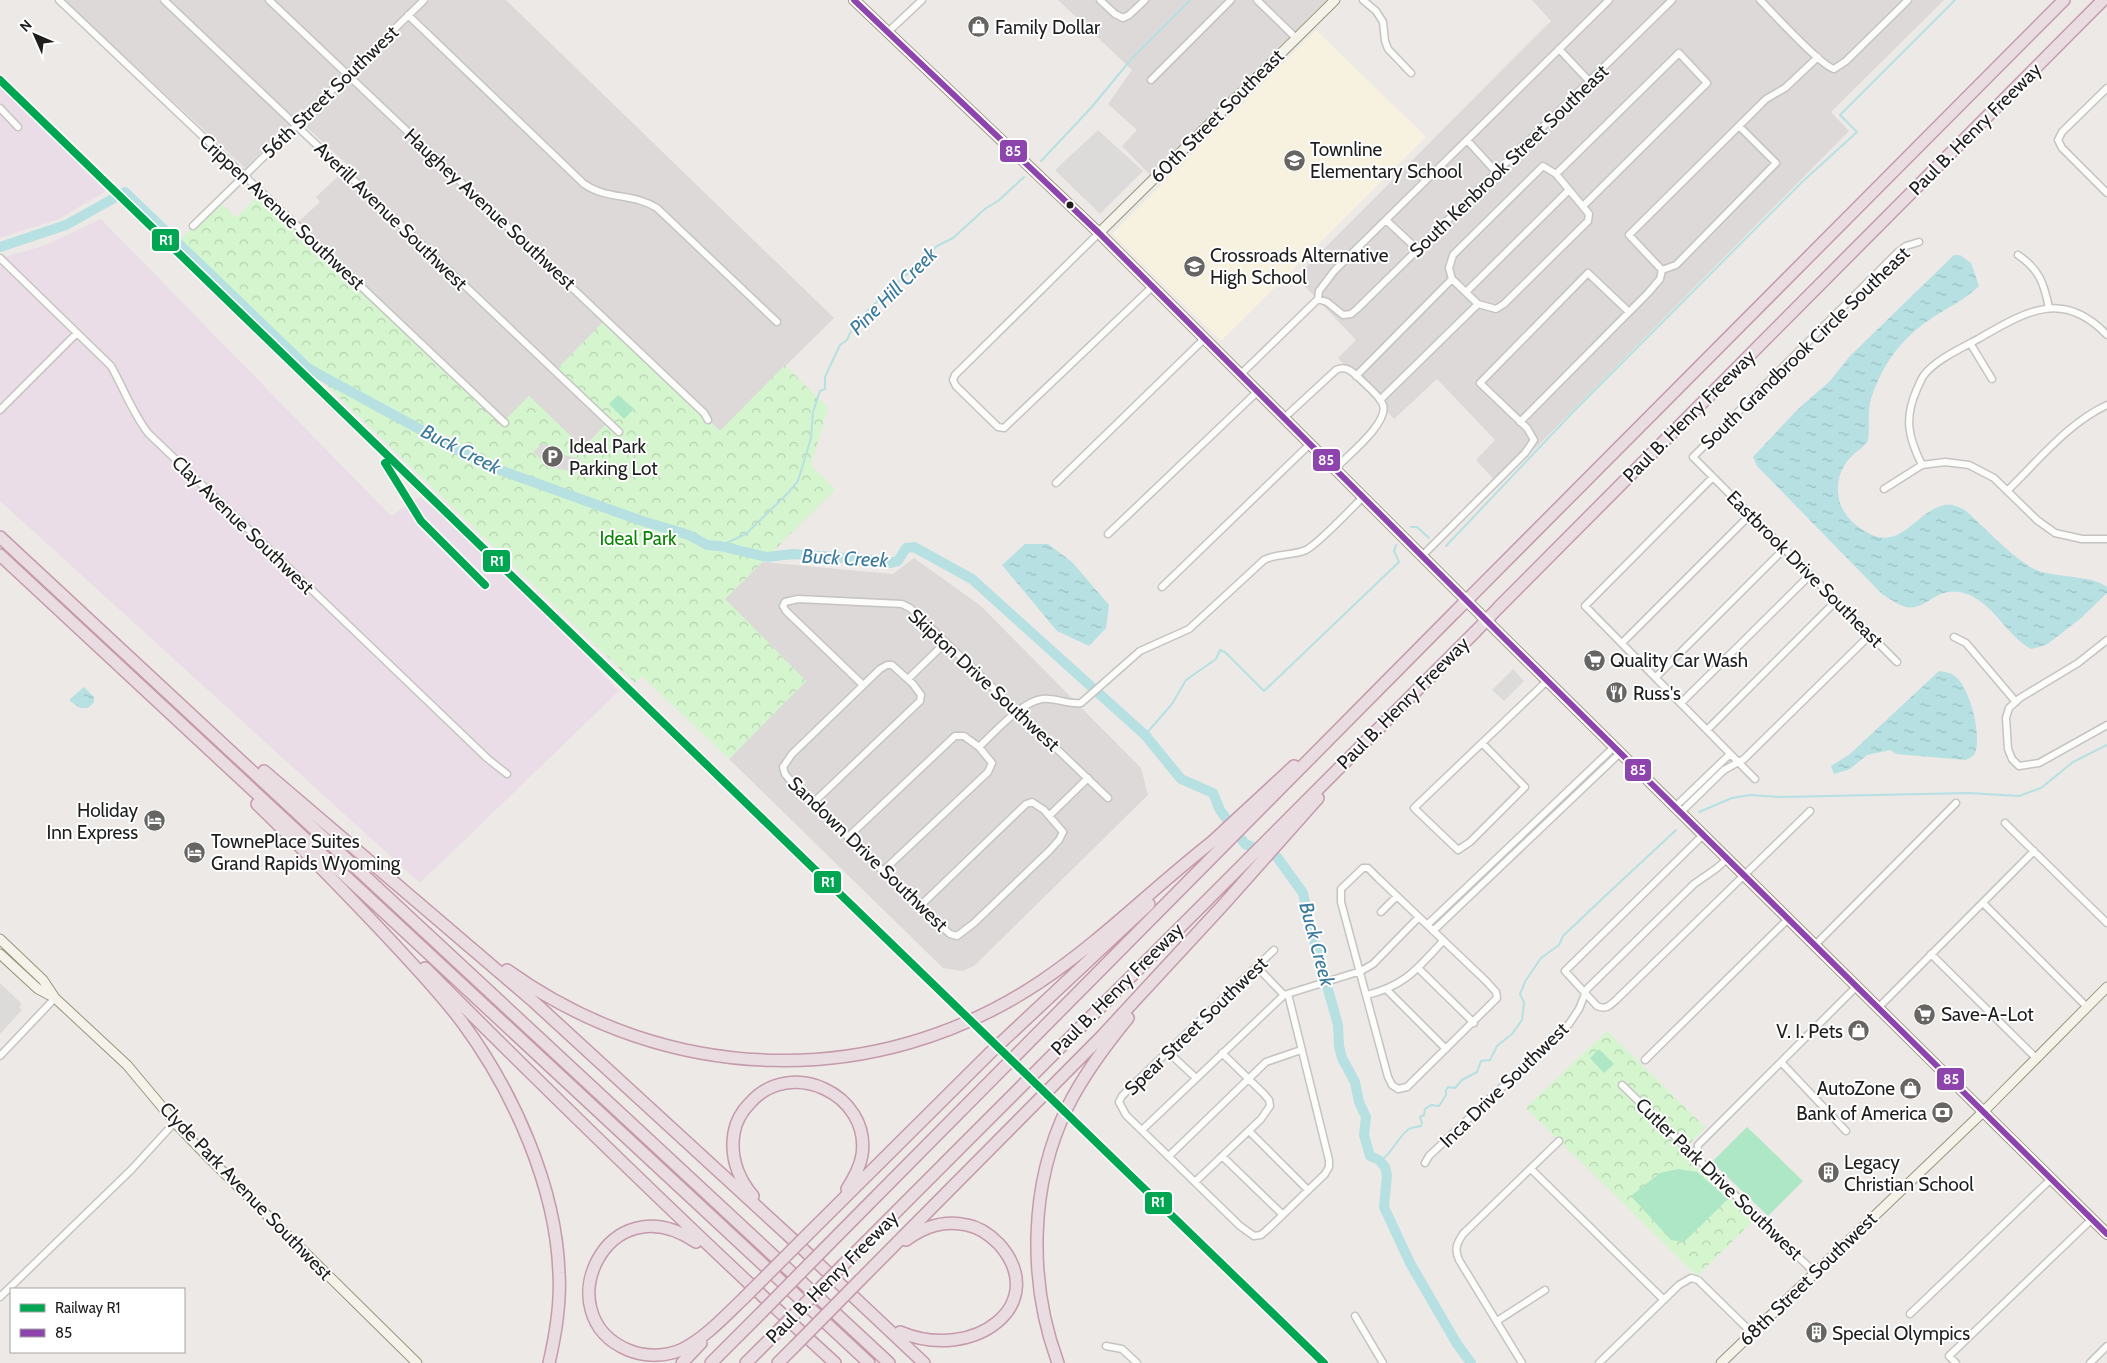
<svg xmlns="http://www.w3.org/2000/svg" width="2107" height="1363" font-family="Cabin,sans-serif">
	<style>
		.residential { fill: #dcd9d8 }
		.industrial { fill: #ebdde7 }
		.education { fill: #f7f2e0 }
		.park { fill: url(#park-crowns) }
		.pitch { fill: #ade7c6 }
		.parking { fill: #dddbda }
		.water { fill: url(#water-ripples) }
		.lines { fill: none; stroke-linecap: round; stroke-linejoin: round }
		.stream { stroke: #b6e0e2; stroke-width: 2 }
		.river { stroke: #b6e0e2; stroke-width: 10 }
		.minor-casing { stroke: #c5c4c2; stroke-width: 9 }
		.secondary-casing { stroke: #98957d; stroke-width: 11 }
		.primary-casing { stroke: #a39382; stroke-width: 12 }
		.motorway-casing { stroke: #c59aac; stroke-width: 14 }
		.minor { stroke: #fcfcfb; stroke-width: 6 }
		.secondary { stroke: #f4f2e9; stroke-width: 9 }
		.primary { stroke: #f1e9e3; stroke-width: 10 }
		.motorway { stroke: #eadde1; stroke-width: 11 }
		.motorway-bridge-casing { stroke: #c59aac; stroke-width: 14; stroke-linecap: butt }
		.motorway-bridge { stroke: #eadde1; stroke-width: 11 }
		.bus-1-casing { stroke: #fff; stroke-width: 10 }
		.bus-1 { stroke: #8e44ad; stroke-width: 6 }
		.rail-1-casing { stroke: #fff; stroke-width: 11 }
		.rail-1 { stroke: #00a651; stroke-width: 8 }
		.bus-dot { fill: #1e1e1e; stroke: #fff; stroke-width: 2 }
		.labels { text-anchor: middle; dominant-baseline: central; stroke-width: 4; stroke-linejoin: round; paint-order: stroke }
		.poi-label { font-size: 19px; fill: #1e1e1e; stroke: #fff; text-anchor: start }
		.street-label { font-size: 19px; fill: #1e1e1e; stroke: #fff }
		.park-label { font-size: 19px; fill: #098502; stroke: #fff }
		.water-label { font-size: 20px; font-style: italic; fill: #3b7a9d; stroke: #fff }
		.line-badge { stroke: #fff; stroke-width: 2 }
		.badge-label { font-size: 14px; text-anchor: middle; font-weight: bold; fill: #fff }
	</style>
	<defs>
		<pattern id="park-crowns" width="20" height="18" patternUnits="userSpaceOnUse" patternTransform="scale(1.25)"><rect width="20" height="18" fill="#d4f5ce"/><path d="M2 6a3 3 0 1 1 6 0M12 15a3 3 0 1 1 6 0" fill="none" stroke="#b6d2b0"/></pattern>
		<pattern id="water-ripples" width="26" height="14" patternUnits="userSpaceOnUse" patternTransform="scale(1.25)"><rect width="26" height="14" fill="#b6e0e2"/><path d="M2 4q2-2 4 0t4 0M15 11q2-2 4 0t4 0" fill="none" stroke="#9cc0c1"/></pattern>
	</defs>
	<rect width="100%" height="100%" fill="#ede9e6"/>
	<path class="residential" d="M64,0H418L245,168Z
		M430,0H506L834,318L720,431L605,320L610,420L583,448L529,396L506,420L298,222L320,202L316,197L349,166L303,124Z
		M1058,0H1327L1150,175L1122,146L1137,130L1108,104L1132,70Z
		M1532,0H1944L1831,112L1849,131L1499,485L1476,460L1495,440L1437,379L1394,419L1338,358L1356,340L1296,277L1551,21Z
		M914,558L981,606L1141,768L1148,795L974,966L962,971L943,968L729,759L806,681L725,599L762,562L893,574Z"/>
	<path class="industrial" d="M0,87L106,191L59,219L0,238Z
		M101,219L391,516L419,497L468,533L619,691L420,883L0,501V258L43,246Z"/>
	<path class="education" d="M1316,30L1426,137L1221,341L1112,234Z"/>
	<path class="park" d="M259,195L501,424L529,396L583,448L610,420L557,369L605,320L720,431L785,365L828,408L811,465L835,490L725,599L806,681L729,759L642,676L635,683L178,242L220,202L236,218Z
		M1607,1031L1705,1127L1683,1151L1754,1220L1697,1276L1526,1108Z"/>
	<path class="pitch" d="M618,395L634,409L624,419L609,404Z
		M1599,1049L1614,1064L1604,1073L1590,1058Z
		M1747,1127L1803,1181L1768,1216L1712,1162Z
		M1678,1169L1697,1172L1728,1199L1684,1242L1671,1240L1631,1196L1660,1173Z"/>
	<path class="parking" d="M1098,130L1143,171L1100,214L1055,170Z
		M543,443L560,454L580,459V473L559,469L543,461L533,452Z
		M1513,669L1524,681L1504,701L1492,690Z
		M0,983L22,1004L19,1007L22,1010L0,1034Z"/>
	<path class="water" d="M1954,255H1960L1971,263L1979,286C1964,301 1946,308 1929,320C1900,340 1882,365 1871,399C1867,411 1870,427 1868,441C1863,448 1855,452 1849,459C1836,474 1834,497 1845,513C1851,522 1859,528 1868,533C1902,552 1918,508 1946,505C1954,504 1958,507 1965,510C1982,525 2016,561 2036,570C2056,578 2093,575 2107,587V593L2080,619L2046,645L2031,649C2007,636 1994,604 1967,594C1936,583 1928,611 1906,607C1898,605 1889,598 1882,594L1757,466L1753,457L1798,409L1829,382L1850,356Z
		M1025,544H1048L1072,562L1109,605L1106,628L1089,646L1057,631L1002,565Z
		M1939,671C1946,672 1952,673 1957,678C1970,690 1982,735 1975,753C1974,756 1969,758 1966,760L1896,754L1890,750L1867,755L1850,769L1834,774L1831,766L1850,754Z
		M84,687L94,697V702L88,708H80L70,701V699Z"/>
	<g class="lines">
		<path class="stream" d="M1041,161L1090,109L1133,57L1190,0
			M1411,527H1417L1429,538
			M720,546L746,534L788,493L798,481L811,438L813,412L820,391L825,389V377L840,345L847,340L850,333L865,313L937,246L953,238L986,208L998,201L1024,177
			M1446,546L1575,410L1802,182L1857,132L1840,115L1955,0
			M1145,735L1172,704L1186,680L1216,659L1220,650L1225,652L1264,691L1399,562L1394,551L1396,545
			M1699,812L1732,798L1750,795L1781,797L1968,793L2019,796L2041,788L2073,762L2107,745
			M1379,1160C1389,1159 1398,1136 1409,1129C1413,1127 1417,1127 1421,1126L1422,1123L1420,1117L1424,1115L1425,1109L1431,1105L1439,1106L1446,1095V1090L1448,1087L1455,1088L1462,1080L1477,1072L1481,1061L1490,1060L1497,1046L1512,1034L1522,1020L1524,1002L1520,994L1526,980L1541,958L1559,945L1563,936L1602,899L1676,830"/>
		<path class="river" d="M0,247L66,225L125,192L309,369L469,456L497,469L642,521L689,535L707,545L720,546L767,557L793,554L873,560L889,563L898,561L906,548L914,547L972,579L1145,735L1181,779L1213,793L1220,810L1245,844L1277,857L1303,893L1310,925L1338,1025L1339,1046L1342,1058L1355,1082L1359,1102L1366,1117L1364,1135L1370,1156L1379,1160L1385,1167L1387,1175L1384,1207L1410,1263L1457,1344L1471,1363"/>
		<defs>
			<path id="minor" d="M59,0L505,423
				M164,0L619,432
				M269,0L704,413L708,420
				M1100,0L1115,14L1123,18L1129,15L1145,0
				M1257,0L1296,38
				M1363,0L1376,11L1383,22L1385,41L1388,49L1411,73
				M1760,0C1773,13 1820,65 1834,69L1846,61L1908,0
				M408,15L584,184C607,200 634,193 657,208L777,322
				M888,32L922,0
				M1559,49L1590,82
				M1151,80L1231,0
				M2107,88L2062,132L2058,140L2062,148L2107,193
				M0,108L18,127
				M1467,140L1497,173
				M1556,174L1679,53L1707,83L1583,206
				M1386,220L1418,250
				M193,226L424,0
				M1099,233L955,375L953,380L956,386L998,427L1004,428L1152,287
				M2018,255C2039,269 2044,283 2049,308
				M0,258L111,366C124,389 132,412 148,433L488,759L507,774
				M1662,270L1629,235L1757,108L1766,99L1785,88L1818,57
				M1466,292L1569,190
				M1318,299L1327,302L1343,315L1351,314L1357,309L1672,0
				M1970,343L1992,379
				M1240,375L1318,299L1319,291L1335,270L1609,0
				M1356,376L1452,279L1449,268L1453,255L1543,166L1556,174L1589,214L1588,221L1504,304L1496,309L1478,304L1452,279
				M1380,400L1478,304
				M0,410L77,333
				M1284,418L1336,370C1346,365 1353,372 1360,379C1367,386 1380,396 1383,405C1389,423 1347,456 1335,469
				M1520,422L1648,293L1660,279L1662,270L1676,265L1776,163L1739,126
				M1922,465C1908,437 1904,418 1917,389C1919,385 1921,379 1924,375C1937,359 1960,349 1978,339C2025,312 2062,288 2107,335
				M1713,477L1585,606L1755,779
				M1056,483L1204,339
				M1884,489L1922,465L1945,462L1969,465L1994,478L2037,520L2055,533L2082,539H2107
				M2007,491C2038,461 2068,423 2107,405
				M1108,534L1257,392
				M1422,556L1525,453L1534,440L1527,428L1480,383L1588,273L1629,312
				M1162,587L1310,444
				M1954,637L1966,643L2016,702
				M2107,640L2078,663L2020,698L2009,708L2006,718L2008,749L2012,759L2019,766L2039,763L2107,725
				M1622,643L1750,515
				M1897,662L1693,457L1898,252L1906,246L1919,242
				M1656,677L1784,549
				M908,679L946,642
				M863,685L786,611L783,606L785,602L798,599L902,604L910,608L1108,798
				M1681,703L1810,575
				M1707,730L1836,601
				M1482,743L1525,787L1470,842L1458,850L1414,808Z
				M1482,743L1548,680
				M979,747C994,733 1021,702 1042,699C1055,697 1067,705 1081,703L1140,651L1189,629L1264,560C1277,553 1292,556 1306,550C1318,544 1351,509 1363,497
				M813,803L920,701L921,695L913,684L892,665H887L880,669L792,754L783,767L785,774L790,780C843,832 895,885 950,934L957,936L974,923L1049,851L1059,840L1063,832L1044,810L1032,802L1026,804L919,907
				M1676,806L1730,754
				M1681,812L1724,770L1744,759L1870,635
				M1049,816L1088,778
				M2005,823L2107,923
				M1704,834L1565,971L1597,1006C1606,1010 1609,1006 1616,1000L1810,811
				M848,837L955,736H964L979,747L992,763L988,772L883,871
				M1363,868H1368L1378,878L1486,981L1496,992L1497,998L1407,1087L1398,1089L1392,1085L1388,1077L1341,902V889Z
				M1983,903L2087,1007
				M1381,912L1397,896
				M1427,925L1615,746
				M1433,931L1621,752
				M1815,945L1956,803
				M1274,950L1136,1082L1122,1096L1119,1102L1126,1115L1240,1226L1254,1236L1261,1235L1268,1229L1325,1174L1329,1167V1160L1288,994
				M1931,954L2037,1059
				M1257,967L1284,995
				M1418,968L1474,1023
				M1387,990L1446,1049
				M1367,995C1406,985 1417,969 1443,941
				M1878,1008L2034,851
				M1168,1052L1196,1078
				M0,1056L55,998
				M1645,1060L1788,919
				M1781,1062L1846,1131
				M1622,1085L1815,1273
				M1142,1130L1284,995L1361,971L1373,964L1419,917
				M1249,1131L1308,1190
				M1169,1156L1266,1062L1301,1050
				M1222,1156L1282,1214
				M1697,1157L1698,1145L1857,986
				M1425,1163L1429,1156L1569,1024L1579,1009L1587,989L1694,884L1717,868L1728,858
				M1531,1169L1664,1300
				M1195,1182L1261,1119L1270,1106L1269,1100L1264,1094L1222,1053
				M0,1297L131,1170L175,1122
				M1910,1314L2051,1179
				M1355,1316L1383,1363
				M1497,1321L1545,1290
				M1106,1346L1122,1349L1137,1363
				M1522,1363L1459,1260C1454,1249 1457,1243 1463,1234L1559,1141
				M1599,1363L1679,1285L1691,1278L1698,1280L1752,1333
				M1956,1363L1949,1356L2092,1219
				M2090,1363L2107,1346"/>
			<path id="secondary" d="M1099,233L1335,0
				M0,939L43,980L55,998L127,1065L178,1126L205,1154L417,1363
				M0,954L38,989L55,998
				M1721,1363L1983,1112L2107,987"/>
			<path id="primary" d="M854,0L1099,233L1502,636L2107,1234"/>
			<path id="motorway" d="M0,537L889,1363
				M0,555L869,1363
				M1480,587L2064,0
				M1499,607L2103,0
				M264,771L533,1001L789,1236L924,1363
				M257,804C299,845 339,886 379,928C408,959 437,989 462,1022C513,1091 556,1186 559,1273C561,1304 556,1333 549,1363
				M1212,842L1294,766
				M425,968C559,1102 695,1235 835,1363
				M507,970C667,1085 875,1092 1040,982C1103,940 1157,884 1217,838
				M753,1196C738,1178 730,1157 734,1133C736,1121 742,1111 750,1103C790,1057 871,1094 862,1155C860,1167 854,1178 847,1189
				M809,1233L991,1052L1149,904
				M696,1242C607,1181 545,1315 628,1350C645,1357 666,1357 683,1349C706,1337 725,1316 744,1298
				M825,1248L1455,612
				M843,1265L1475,632
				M860,1280L1102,1036L1224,904L1318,798
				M900,1332C974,1363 1052,1304 999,1244C990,1235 979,1227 967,1225C944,1220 925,1226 906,1240
				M682,1363L701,1343
				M711,1363L761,1313
				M746,1363L779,1330
				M778,1363L795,1346
				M1058,1363C1028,1282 1029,1185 1068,1106C1084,1074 1105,1046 1128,1018"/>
		</defs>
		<use href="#minor" class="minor-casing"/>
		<use href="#secondary" class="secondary-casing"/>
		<use href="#primary" class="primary-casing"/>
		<use href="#motorway" class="motorway-casing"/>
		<use href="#minor" class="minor"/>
		<use href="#secondary" class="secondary"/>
		<use href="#primary" class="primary"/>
		<use href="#motorway" class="motorway"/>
		<defs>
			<path id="motorway-bridge" d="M1455,612L1480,587
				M1475,632L1499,607
				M744,1298L809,1233
				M761,1313L825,1248
				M779,1330L843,1265
				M795,1346L860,1280"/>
		</defs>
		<use href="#motorway-bridge" class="motorway-bridge-casing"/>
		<use href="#motorway-bridge" class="motorway-bridge"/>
		<defs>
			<path id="bus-1" d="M854,0L1099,233L1502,636L2107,1234"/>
		</defs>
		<use href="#bus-1" class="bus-1-casing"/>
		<use href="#bus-1" class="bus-1"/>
		<defs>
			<path id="rail-1" d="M0,80L1324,1363
				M385,463L421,521L485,585"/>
		</defs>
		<use href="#rail-1" class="rail-1-casing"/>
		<use href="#rail-1" class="rail-1"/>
	</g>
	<defs>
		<symbol id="shop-disc" viewBox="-11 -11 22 22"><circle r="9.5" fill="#666564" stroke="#fff"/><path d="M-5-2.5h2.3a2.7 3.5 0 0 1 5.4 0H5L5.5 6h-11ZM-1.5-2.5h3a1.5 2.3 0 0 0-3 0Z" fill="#fff"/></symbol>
		<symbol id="school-disc" viewBox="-11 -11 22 22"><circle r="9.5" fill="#666564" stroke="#fff"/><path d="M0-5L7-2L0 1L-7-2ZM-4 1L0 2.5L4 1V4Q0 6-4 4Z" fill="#fff"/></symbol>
		<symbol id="parking-disc" viewBox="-11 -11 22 22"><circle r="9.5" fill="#666564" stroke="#fff"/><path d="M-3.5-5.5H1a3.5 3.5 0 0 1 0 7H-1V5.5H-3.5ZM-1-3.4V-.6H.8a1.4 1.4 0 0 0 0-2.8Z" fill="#fff"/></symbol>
		<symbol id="supermarket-disc" viewBox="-11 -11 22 22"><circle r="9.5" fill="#666564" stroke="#fff"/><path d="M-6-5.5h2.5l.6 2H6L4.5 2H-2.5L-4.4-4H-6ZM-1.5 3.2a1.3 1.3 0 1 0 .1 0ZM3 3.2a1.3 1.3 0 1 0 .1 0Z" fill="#fff"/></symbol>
		<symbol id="restaurant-disc" viewBox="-11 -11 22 22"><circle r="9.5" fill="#666564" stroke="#fff"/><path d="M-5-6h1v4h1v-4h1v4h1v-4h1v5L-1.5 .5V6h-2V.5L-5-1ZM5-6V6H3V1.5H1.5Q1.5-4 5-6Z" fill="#fff"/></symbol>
		<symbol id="hotel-disc" viewBox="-11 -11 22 22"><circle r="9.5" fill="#666564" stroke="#fff"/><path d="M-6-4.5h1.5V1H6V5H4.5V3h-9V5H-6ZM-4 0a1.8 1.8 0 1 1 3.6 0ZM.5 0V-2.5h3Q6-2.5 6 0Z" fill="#fff"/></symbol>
		<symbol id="bank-disc" viewBox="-11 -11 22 22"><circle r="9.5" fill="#666564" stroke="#fff"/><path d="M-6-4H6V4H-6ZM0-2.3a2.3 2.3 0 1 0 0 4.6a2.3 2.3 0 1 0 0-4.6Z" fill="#fff"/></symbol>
		<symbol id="building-disc" viewBox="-11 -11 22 22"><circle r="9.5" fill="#666564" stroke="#fff"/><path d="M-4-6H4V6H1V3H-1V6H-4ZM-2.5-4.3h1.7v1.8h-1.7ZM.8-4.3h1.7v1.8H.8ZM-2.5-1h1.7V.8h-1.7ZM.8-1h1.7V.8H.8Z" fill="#fff"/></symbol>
	</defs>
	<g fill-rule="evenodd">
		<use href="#shop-disc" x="966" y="14" width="25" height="25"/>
		<use href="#school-disc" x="1282" y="148" width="25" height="25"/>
		<use href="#school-disc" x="1182" y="254" width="25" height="25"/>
		<use href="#parking-disc" x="540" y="444" width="25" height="25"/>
		<use href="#supermarket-disc" x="1582" y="648" width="25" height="25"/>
		<use href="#restaurant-disc" x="1604" y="680" width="25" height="25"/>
		<use href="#hotel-disc" x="142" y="808" width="25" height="25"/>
		<use href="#hotel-disc" x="182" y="840" width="25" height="25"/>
		<use href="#supermarket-disc" x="1912" y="1002" width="25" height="25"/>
		<use href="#shop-disc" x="1846" y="1018" width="25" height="25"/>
		<use href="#shop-disc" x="1898" y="1076" width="25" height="25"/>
		<use href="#bank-disc" x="1930" y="1100" width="25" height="25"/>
		<use href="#building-disc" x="1816" y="1160" width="25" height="25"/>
		<use href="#building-disc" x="1804" y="1320" width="25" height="25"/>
	</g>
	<circle class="bus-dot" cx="1070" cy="205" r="4.5"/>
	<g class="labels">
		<g class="poi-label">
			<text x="995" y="27">Family Dollar</text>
			<text x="1310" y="149">Townline<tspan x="1310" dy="22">Elementary School</tspan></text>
			<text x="1210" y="255">Crossroads Alternative<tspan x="1210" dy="22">High School</tspan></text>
			<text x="569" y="446">Ideal Park<tspan x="569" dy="22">Parking Lot</tspan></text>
			<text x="1610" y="660">Quality Car Wash</text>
			<text x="1633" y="693">Russ's</text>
			<text x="138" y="810" text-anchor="end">Holiday<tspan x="138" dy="22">Inn Express</tspan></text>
			<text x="211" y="841">TownePlace Suites<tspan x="211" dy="22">Grand Rapids Wyoming</tspan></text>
			<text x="1941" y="1014">Save-A-Lot</text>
			<text x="1843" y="1031" text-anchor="end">V. I. Pets</text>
			<text x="1895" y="1088" text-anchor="end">AutoZone</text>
			<text x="1927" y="1113" text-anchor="end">Bank of America</text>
			<text x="1844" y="1162">Legacy<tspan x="1844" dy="22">Christian School</tspan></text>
			<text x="1832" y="1333">Special Olympics</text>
		</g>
		<g class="street-label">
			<text transform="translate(330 92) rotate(-44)">56th Street Southwest</text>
			<text transform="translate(1217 116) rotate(-45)">60th Street Southeast</text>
			<text transform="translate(1975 129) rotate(-45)">Paul B. Henry Freeway</text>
			<text transform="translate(1509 161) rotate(-44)">South Kenbrook Street Southeast</text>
			<text transform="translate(490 209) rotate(43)">Haughey Avenue Southwest</text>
			<text transform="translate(282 212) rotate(43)">Crippen Avenue Southwest</text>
			<text transform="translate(391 216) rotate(44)">Averill Avenue Southwest</text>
			<text transform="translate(1805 348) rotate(-44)">South Grandbrook Circle Southeast</text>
			<text transform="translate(1689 416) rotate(-45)">Paul B. Henry Freeway</text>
			<text transform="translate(243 525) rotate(44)">Clay Avenue Southwest</text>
			<text transform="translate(1805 569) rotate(45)">Eastbrook Drive Southeast</text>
			<text transform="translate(984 680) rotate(43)">Skipton Drive Southwest</text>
			<text transform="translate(1403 703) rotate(-45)">Paul B. Henry Freeway</text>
			<text transform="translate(868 854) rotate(44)">Sandown Drive Southwest</text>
			<text transform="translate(1117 989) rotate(-45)">Paul B. Henry Freeway</text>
			<text transform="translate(1196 1026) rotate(-44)">Spear Street Southwest</text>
			<text transform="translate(1504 1085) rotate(-44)">Inca Drive Southwest</text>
			<text transform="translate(1719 1179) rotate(44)">Cutler Park Drive Southwest</text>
			<text transform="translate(246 1191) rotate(46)">Clyde Park Avenue Southwest</text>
			<text transform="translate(832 1277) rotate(-45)">Paul B. Henry Freeway</text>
			<text transform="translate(1808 1279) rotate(-44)">68th Street Southwest</text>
		</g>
		<g class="park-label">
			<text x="638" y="538">Ideal Park</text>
		</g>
		<g class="water-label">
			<text transform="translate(893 291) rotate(-45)">Pine Hill Creek</text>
			<text transform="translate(461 449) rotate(27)">Buck Creek</text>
			<text transform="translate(845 558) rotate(3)">Buck Creek</text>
			<text transform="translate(1317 944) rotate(75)">Buck Creek</text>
		</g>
	</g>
	<g class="line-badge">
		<rect x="999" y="139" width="29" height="24" rx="5" fill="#8e44ad"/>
		<rect x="151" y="228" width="29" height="24" rx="5" fill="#00a651"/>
		<rect x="1312" y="448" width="29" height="24" rx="5" fill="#8e44ad"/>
		<rect x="482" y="549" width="29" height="24" rx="5" fill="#00a651"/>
		<rect x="1624" y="758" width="28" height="24" rx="5" fill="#8e44ad"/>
		<rect x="813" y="870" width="29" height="24" rx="5" fill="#00a651"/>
		<rect x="1936" y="1067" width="29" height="24" rx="5" fill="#8e44ad"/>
		<rect x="1144" y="1191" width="29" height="24" rx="5" fill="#00a651"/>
	</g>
	<g class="badge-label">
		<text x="1013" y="156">85</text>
		<text x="166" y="245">R1</text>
		<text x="1326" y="465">85</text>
		<text x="497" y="566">R1</text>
		<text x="1638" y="775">85</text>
		<text x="828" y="887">R1</text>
		<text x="1951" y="1084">85</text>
		<text x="1158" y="1207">R1</text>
	</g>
	<rect x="10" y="1288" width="175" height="65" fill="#ffffff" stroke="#a5a5a5"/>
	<rect x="20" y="1304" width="25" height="8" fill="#00a651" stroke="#a5a5a5"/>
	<text x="55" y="1313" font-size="15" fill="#1e1e1e">Railway R1</text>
	<rect x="20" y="1329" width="25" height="8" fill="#8e44ad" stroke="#a5a5a5"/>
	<text x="55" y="1338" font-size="15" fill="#1e1e1e">85</text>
	<g transform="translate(35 35) rotate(315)" stroke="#ffffff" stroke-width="4" paint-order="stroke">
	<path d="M0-4L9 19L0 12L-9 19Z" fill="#1e1e1e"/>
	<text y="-8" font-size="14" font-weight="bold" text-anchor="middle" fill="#1e1e1e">N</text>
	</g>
</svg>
